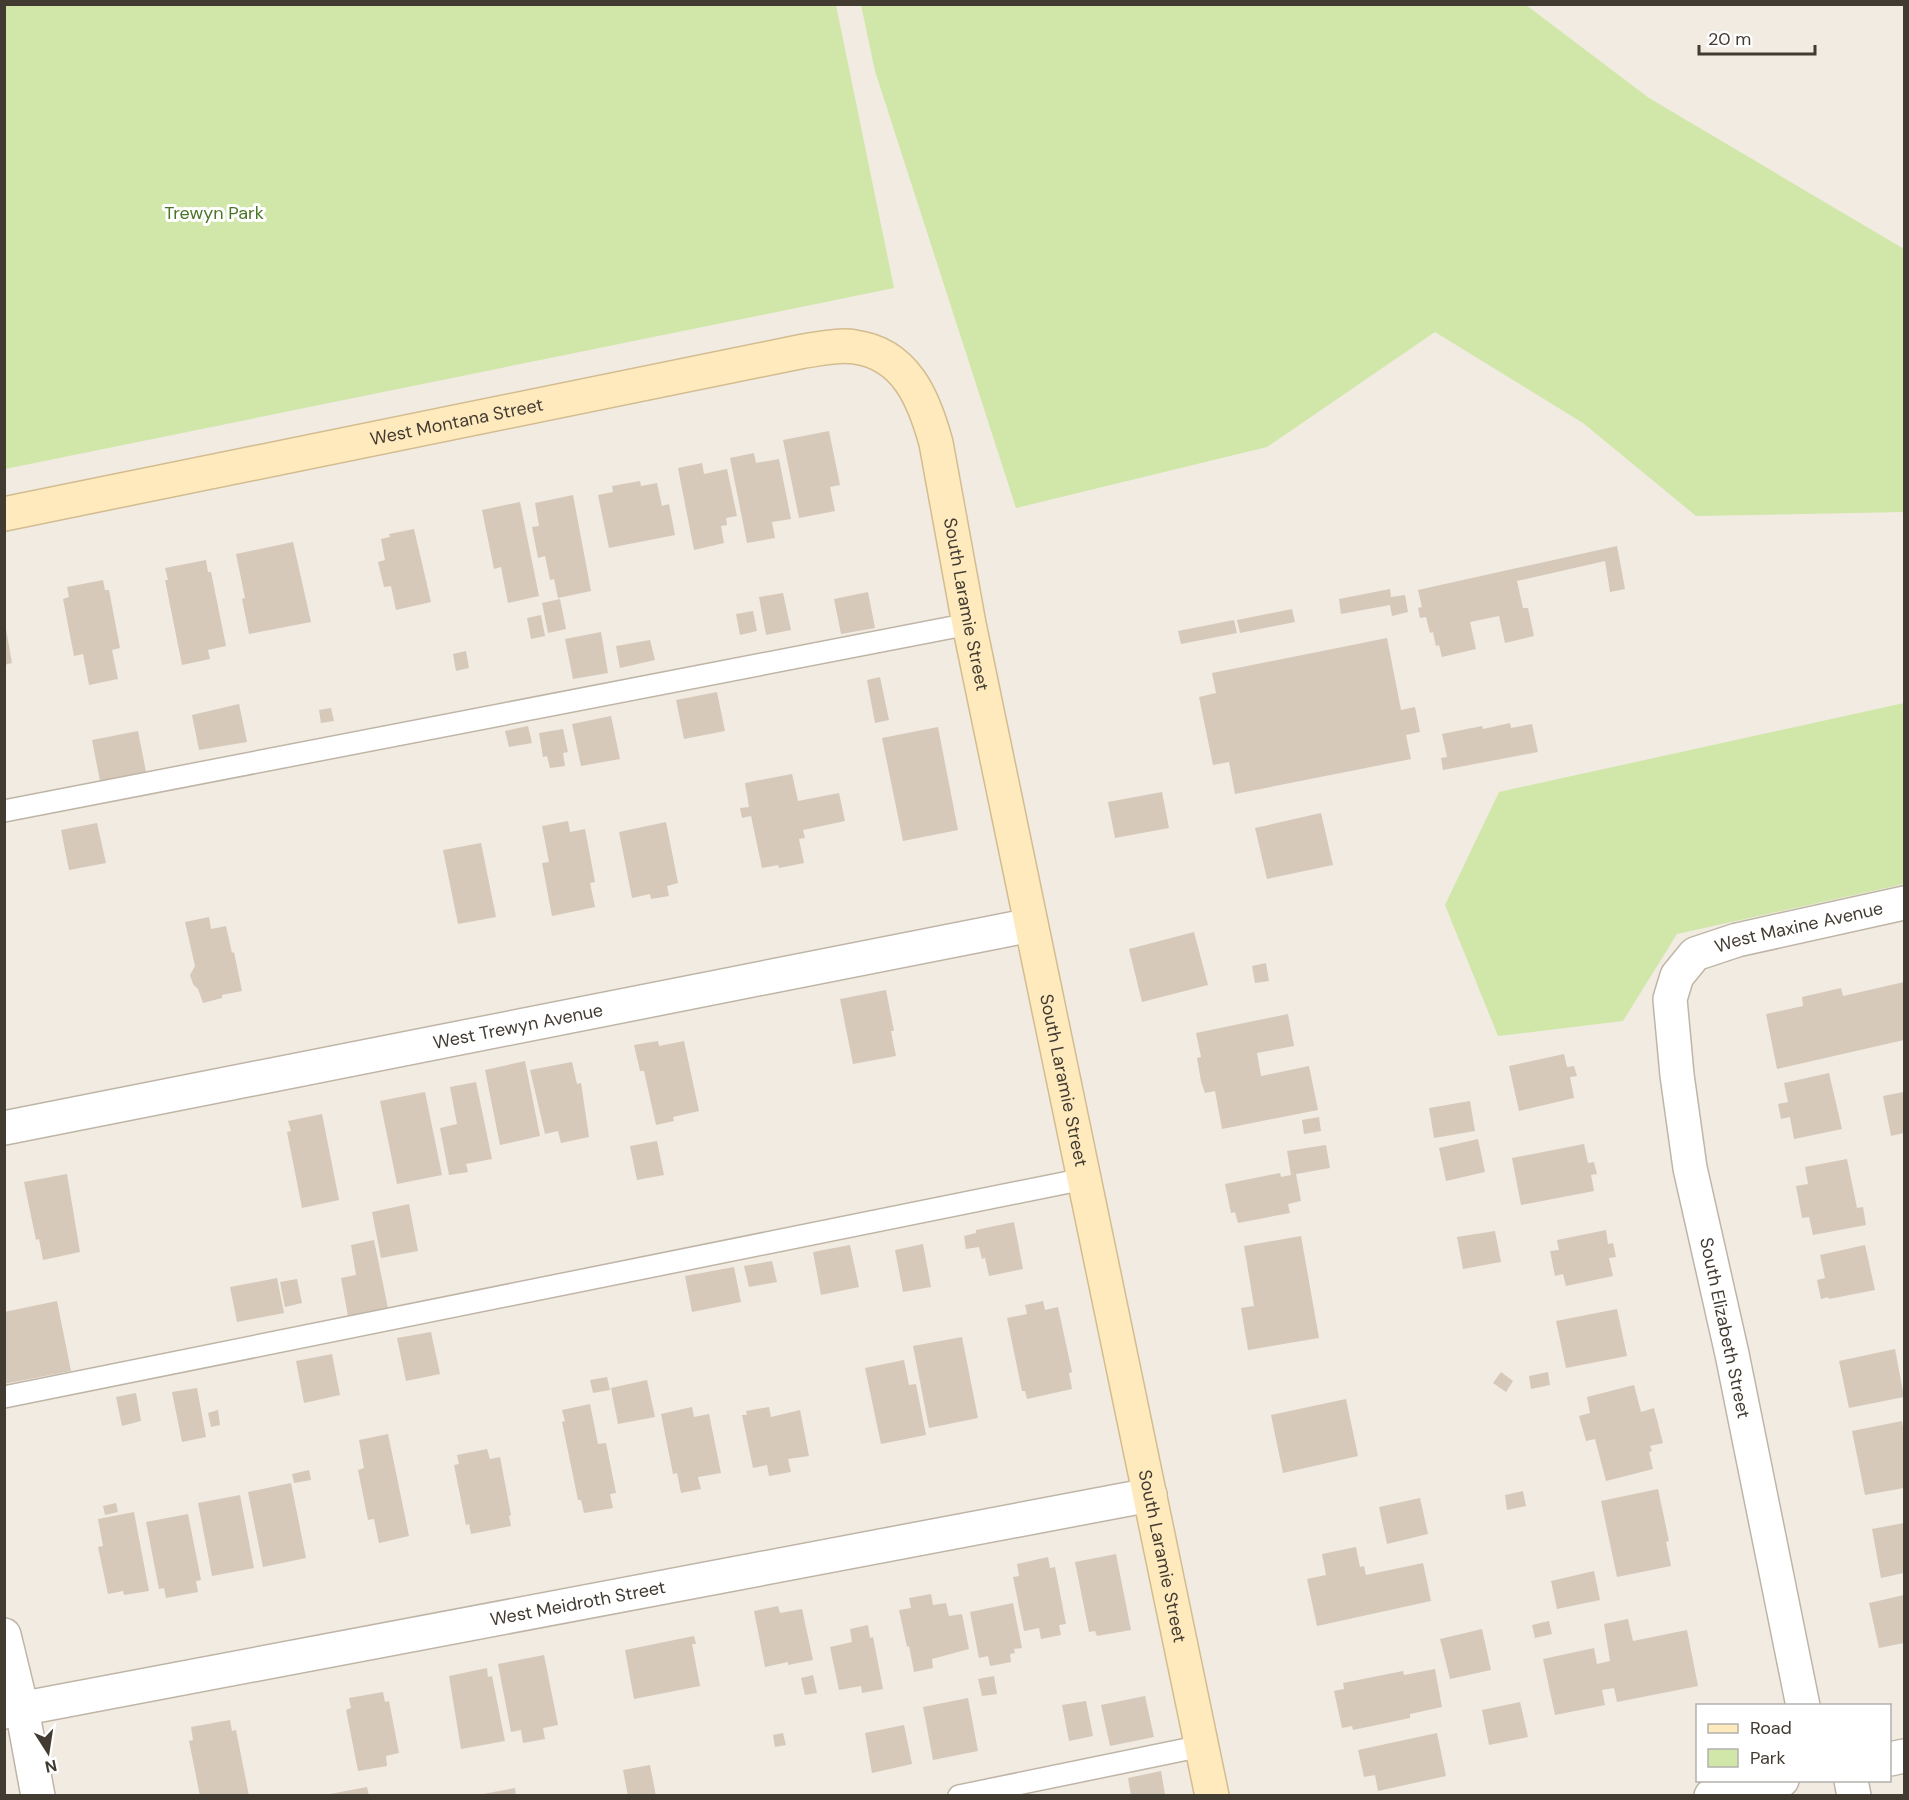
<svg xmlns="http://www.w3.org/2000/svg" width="1909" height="1800" font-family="'DM Sans',sans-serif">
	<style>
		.green { fill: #d0e7a9 }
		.building { fill: #d6c9ba }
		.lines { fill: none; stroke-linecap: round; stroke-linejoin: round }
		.lane-casing { stroke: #bfb5a7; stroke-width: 24 }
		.street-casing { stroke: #bfb5a7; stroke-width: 36 }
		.secondary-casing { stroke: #d2bc90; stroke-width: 36 }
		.lane { stroke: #fff; stroke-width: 21 }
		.street { stroke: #fff; stroke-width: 33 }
		.secondary { stroke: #ffeabe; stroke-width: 33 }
		.labels { text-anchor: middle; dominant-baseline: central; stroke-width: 6; stroke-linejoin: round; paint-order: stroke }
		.park-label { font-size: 18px; fill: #4a7425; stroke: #fff }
		.street-label { font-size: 18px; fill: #423b32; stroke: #fff }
	</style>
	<rect width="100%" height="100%" fill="#f1ebe2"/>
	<path class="green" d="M5,4L836,5L894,288L5,469Z
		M861,5H1526L1649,98L1904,249V512L1696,516L1583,423L1435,332L1267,447L1016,508L875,71Z
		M1904,703V884L1677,934L1623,1021L1498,1036L1445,905L1499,792Z"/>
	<path class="building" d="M829,431L840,485L830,487L835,511L799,518L783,440Z
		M754,453L756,463L779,459L791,519L772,522L775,538L747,543L730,458Z
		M702,463L704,474L727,469L737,516L726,518L727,525L721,526L724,543L694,550L678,468Z
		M640,481L641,486L657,483L662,506L669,504L675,535L609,548L598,495L613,492L612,486Z
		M573,495L591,591L558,598L554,579L550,580L545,556L538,558L532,527L539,526L535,503Z
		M520,502L539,596L508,603L501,567L494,569L482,510Z
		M414,529L431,602L396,610L391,586L384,587L378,562L385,560L381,539L390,537L389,534Z
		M293,542L311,622L249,634L242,599L245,598L236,554Z
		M1617,546L1625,589L1610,592L1605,561L1517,581L1523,608H1528L1534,636L1505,643L1499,616L1470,622L1476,649L1442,657L1439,645L1436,646L1433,632L1430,633L1426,617L1420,618L1418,608L1422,607L1418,590Z
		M206,560L208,572H211L226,646L208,650L210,659L182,665L165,580H168L165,568Z
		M103,580L105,590H109L120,648L112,650L118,679L89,685L83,654L74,656L63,599L69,597L67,587Z
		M1390,589L1391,597L1405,595L1408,612L1392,616L1390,605L1341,614L1339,599Z
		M868,592L875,628L841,634L834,599Z
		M783,593L791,630L766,635L759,597Z
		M560,599L566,629L548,633L542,603Z
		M1292,609L1295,622L1240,633L1237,620Z
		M753,611L757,631L740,635L736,614Z
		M541,615L545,636L531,639L527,618Z
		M1234,620L1237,633L1181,644L1178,631Z
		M6,629L12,663L4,665V630Z
		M601,632L608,673L573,679L565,639Z
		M1387,638L1401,710L1415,707L1420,732L1406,735L1411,759L1235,794L1229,762L1213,765L1199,697L1216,693L1212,673Z
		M650,640L655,660L620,668L616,646Z
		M466,651L469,668L456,671L453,654Z
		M880,677L889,720L875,723L867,680Z
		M717,692L725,731L684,739L676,700Z
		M239,704L247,742L199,750L192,715Z
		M331,708L334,721L321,723L319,710Z
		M611,716L620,759L581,766L572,724Z
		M1510,723L1511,728L1532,724L1538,752L1443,770L1441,758L1447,757L1442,734L1482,726L1483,729Z
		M528,726L532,743L509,747L505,731Z
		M938,727L958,830L903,841L882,738Z
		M563,729L568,752L563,753L565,766L550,768L547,756L543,757L539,733Z
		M138,731L146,772L100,781L92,740Z
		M792,774L798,801L839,793L845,821L803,830L805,838L799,839L804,863L779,868L778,865L762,868L751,816L742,818L740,808L749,807L745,783Z
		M1162,792L1169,828L1115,838L1108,802Z
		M1321,813L1333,865L1267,879L1255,828Z
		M568,821L570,832L585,829L595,882L590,883L595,907L552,916L542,863L549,862L542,826Z
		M666,822L678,883L667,886L669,896L651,899L650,894L632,898L619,832Z
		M97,823L106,863L69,870L61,830Z
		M481,843L496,917L458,924L443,850Z
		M209,917L211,929L226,926L232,953L234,952L242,991L222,995V998L203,1003L198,989L193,984L190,975L195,966L185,922Z
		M1194,932L1208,985L1142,1002L1129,949Z
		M1266,963L1269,981L1255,983L1252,966Z
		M1904,982V1040L1777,1069L1766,1014L1803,1006L1802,997L1841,988L1843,996Z
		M886,990L894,1031H891L896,1056L853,1064L840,999Z
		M1288,1014L1294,1046L1257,1053L1261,1076L1309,1066L1318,1110L1222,1129L1215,1091L1205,1093L1201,1081L1197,1058L1201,1057L1196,1033Z
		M658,1041L659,1046L684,1041L699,1111L673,1117L674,1121L656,1125L644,1071H640L634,1045Z
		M1564,1054L1567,1067L1574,1066L1577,1076L1570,1077L1574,1098L1519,1111L1509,1066Z
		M525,1061L540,1136L500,1145L485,1070Z
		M572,1062L577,1084L581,1083L589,1137L561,1143L558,1131L545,1134L530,1070Z
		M1829,1073L1842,1129L1794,1139L1790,1117L1781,1119L1778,1104L1788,1102L1784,1083Z
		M476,1082L492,1159L466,1164L468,1172L449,1175L440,1128L457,1124L450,1087Z
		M425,1092L442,1175L397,1184L380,1101Z
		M1904,1092V1133L1891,1136L1883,1096Z
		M1470,1101L1475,1131L1434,1138L1429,1108Z
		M322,1114L339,1200L302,1208L287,1132L291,1131L288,1121Z
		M1319,1117L1321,1131L1304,1134L1302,1120Z
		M1478,1139L1485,1172L1446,1181L1439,1148Z
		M657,1141L664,1175L637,1180L630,1146Z
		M1584,1144L1588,1163L1594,1162L1597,1174L1591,1175L1594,1191L1521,1205L1512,1158Z
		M1326,1145L1330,1168L1296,1174L1301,1201L1288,1204L1290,1213L1238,1223L1235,1212L1231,1213L1225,1184L1280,1173L1281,1177L1291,1175L1287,1151Z
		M1847,1159L1857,1208L1863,1207L1866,1225L1813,1235L1809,1217L1802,1218L1796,1186L1808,1184L1805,1167Z
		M67,1174L80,1252L43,1260L39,1239L36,1240L24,1182Z
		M409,1204L418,1251L381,1258L372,1212Z
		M1014,1222L1023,1269L989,1276L985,1258L982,1259L979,1247L966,1249L964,1236L976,1233V1230Z
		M1606,1230L1608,1244L1613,1243L1616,1257L1609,1258L1613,1276L1566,1286L1563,1274L1555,1276L1550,1251L1559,1250L1557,1240Z
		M1495,1231L1501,1262L1463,1269L1457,1237Z
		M1301,1236L1319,1338L1248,1350L1241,1308L1254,1306L1244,1246Z
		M374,1240L388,1308L348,1316L341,1278L356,1275L351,1245Z
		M923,1244L931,1287L903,1292L895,1250Z
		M850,1245L859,1287L821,1295L813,1252Z
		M1865,1245L1875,1290L1829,1299L1828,1297L1821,1299L1817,1280L1825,1278L1820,1255Z
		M772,1261L777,1282L749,1287L744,1266Z
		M734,1267L741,1302L692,1312L685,1276Z
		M277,1278L284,1313L237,1322L230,1287Z
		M297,1279L302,1303L285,1307L280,1282Z
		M57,1301L71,1371L4,1384V1312Z
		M1043,1301L1045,1310L1058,1307L1072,1372L1069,1373L1072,1389L1027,1399L1025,1391H1022L1007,1318L1027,1314L1025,1305Z
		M1617,1309L1627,1356L1566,1368L1556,1321Z
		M431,1332L440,1374L406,1381L397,1338Z
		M962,1337L978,1418L929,1428L913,1346Z
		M1895,1349L1904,1397L1849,1408L1839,1361Z
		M332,1354L340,1395L304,1403L296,1361Z
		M904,1360L909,1385L916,1384L926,1435L881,1444L865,1368Z
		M1501,1372L1513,1381L1506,1392L1493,1383Z
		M1548,1372L1550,1385L1531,1389L1529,1376Z
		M607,1377L610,1390L593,1393L590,1380Z
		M647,1380L655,1417L618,1424L611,1388Z
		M1634,1385L1641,1412L1654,1408L1663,1443L1650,1446L1652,1451L1649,1452L1653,1469L1606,1481L1595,1439L1586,1441L1579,1416L1590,1413L1587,1397Z
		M197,1388L206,1437L182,1442L172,1392Z
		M136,1393L141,1421L122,1426L116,1397Z
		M1346,1399L1358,1456L1283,1473L1271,1415Z
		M590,1404L598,1444L606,1443L616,1493L610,1494L613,1508L584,1513L581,1500H578L562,1422L565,1421L562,1410Z
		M692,1407L694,1417L709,1414L721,1473L698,1477L701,1489L681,1493L677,1473L673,1474L661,1414Z
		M769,1407L771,1417L800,1410L809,1456L788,1459L791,1472L769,1476L767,1465L753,1468L742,1415H747L746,1411Z
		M218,1410L220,1425L211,1427L208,1413Z
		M1902,1421L1904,1434V1488L1865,1495L1852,1431Z
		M388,1434L409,1536L379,1543L374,1519L368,1520L358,1470L364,1468L359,1440Z
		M487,1449L490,1459L500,1457L511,1515L509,1516L511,1526L471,1534L469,1524L466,1525L454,1465L459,1464L457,1455Z
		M309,1470L311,1480L294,1483L292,1474Z
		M291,1483L306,1558L263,1567L248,1492Z
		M1658,1489L1669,1541L1666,1542L1671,1566L1617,1577L1601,1501Z
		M1523,1491L1526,1506L1507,1510L1505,1495Z
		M240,1495L254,1568L212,1576L198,1503Z
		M1420,1498L1428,1534L1387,1544L1379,1507Z
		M116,1503L118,1512L105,1515L103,1506Z
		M134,1512L149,1591L124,1595L123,1591L108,1594L98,1547L103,1546L98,1519Z
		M188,1514L201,1580L196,1581L198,1592L166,1598L164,1588L159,1589L146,1522Z
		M1904,1523V1573L1881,1578L1872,1529Z
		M1356,1547L1360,1567L1364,1566L1366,1575L1423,1563L1431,1601L1317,1626L1307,1579L1326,1575L1322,1554Z
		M1116,1554L1131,1630L1097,1636L1095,1631L1089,1632L1075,1562Z
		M1048,1557L1050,1568L1055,1567L1066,1624L1059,1625L1061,1635L1041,1639L1039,1628L1024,1631L1013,1577L1019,1576L1017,1564Z
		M1594,1571L1600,1600L1557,1609L1551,1581Z
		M931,1594L933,1605L946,1603L949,1616L962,1614L969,1649L932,1659L933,1668L914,1672L909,1646L907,1647L899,1610L911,1608L909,1598Z
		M1904,1595V1643L1879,1648L1869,1603Z
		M1013,1603L1022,1648L1014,1649L1015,1653L1010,1654L1011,1662L990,1666L988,1656L979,1658L970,1612Z
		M778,1606L780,1613L802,1609L813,1660L788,1665V1662L765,1667L754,1611Z
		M1628,1619L1633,1641L1687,1630L1698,1686L1617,1702L1614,1688L1602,1690L1605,1705L1555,1715L1543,1659L1594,1648L1597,1664L1610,1661L1604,1624Z
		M1549,1621L1552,1634L1535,1638L1532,1625Z
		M868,1625L870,1638L873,1637L883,1689L862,1693L861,1686L839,1690L830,1647L852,1642L850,1629Z
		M1482,1629L1491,1670L1450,1679L1440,1639Z
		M694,1636L696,1644H692L700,1686L634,1699L625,1650Z
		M544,1655L558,1725L543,1728L545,1739L523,1743L521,1730L511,1732L498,1664Z
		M487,1668L488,1677L492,1676L505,1741L461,1749L449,1676Z
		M1435,1669L1442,1707L1410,1714V1718L1353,1730L1352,1726L1342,1728L1334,1691L1344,1689L1343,1683L1403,1671L1404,1675Z
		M813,1675L817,1693L805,1695L801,1678Z
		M994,1676L997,1694L982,1696L978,1679Z
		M383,1692L385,1702L389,1701L399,1753L386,1756L387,1766L358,1771L346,1710L351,1708L349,1698Z
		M1145,1696L1154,1737L1110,1746L1101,1705Z
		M968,1698L978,1751L933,1760L923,1707Z
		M1086,1701L1093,1736L1069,1741L1062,1705Z
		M1520,1702L1528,1737L1489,1745L1482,1710Z
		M230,1720L232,1731L236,1730L249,1796H200L189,1741L193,1740L191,1727Z
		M904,1725L912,1764L872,1773L865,1733Z
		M783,1733L786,1745L775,1747L773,1735Z
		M1437,1733L1446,1776L1378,1791L1375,1775L1364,1777L1358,1750Z
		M650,1765L656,1796H628L623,1770Z
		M1161,1771L1165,1794L1131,1796L1128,1778Z
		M367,1787L369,1796H330V1794Z
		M515,1788L516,1796H483V1794Z"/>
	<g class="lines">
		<defs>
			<path id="lane" d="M4,811L969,624
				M4,1397L1084,1179
				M959,1796L1202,1746"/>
			<g id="street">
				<path id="s1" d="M4,1128L1031,925"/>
				<path d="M4,1635L22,1709L38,1796"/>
				<path id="s2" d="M1803,1706L1732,1354L1690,1168L1677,1075L1670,999L1677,976L1695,954L1737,940L1904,903"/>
				<path id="s3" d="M4,1712L1150,1495"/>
				<path d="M1890,1759L1904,1756"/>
				<path d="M1851,1780L1854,1796"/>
				<path d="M1711,1796L1782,1780"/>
			</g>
			<g id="secondary">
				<path id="s4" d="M4,514L804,351C820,349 839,344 855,347C906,354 924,399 936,443L969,624L1212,1796"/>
			</g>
		</defs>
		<use href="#lane" class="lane-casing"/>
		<use href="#street" class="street-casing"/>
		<use href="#secondary" class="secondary-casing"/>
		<use href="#lane" class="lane"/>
		<use href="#street" class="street"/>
		<use href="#secondary" class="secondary"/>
	</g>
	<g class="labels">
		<g class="park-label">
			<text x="214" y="213">Trewyn Park</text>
		</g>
		<g class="street-label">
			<text stroke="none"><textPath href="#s4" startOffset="462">West Montana Street</textPath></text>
			<text stroke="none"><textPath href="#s4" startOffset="1166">South Laramie Street</textPath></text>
			<text stroke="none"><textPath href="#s2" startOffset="880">West Maxine Avenue</textPath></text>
			<text stroke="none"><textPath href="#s1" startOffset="524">West Trewyn Avenue</textPath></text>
			<text stroke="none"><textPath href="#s4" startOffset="1652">South Laramie Street</textPath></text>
			<text transform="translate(1725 1328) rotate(78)">South Elizabeth Street</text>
			<text stroke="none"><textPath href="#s4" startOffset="2138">South Laramie Street</textPath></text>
			<text stroke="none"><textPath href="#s3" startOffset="584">West Meidroth Street</textPath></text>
		</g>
	</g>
	<rect width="1909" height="1800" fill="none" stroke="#423b32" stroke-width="12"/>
	<rect x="1696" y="1704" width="195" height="78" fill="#ffffff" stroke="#b3b1ad" stroke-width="1.5"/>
	<rect x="1708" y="1724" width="30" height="9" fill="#ffeabe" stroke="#b3b1ad" stroke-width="1.5"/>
	<text x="1750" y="1734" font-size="18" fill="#423b32">Road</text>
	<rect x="1708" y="1749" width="30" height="18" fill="#d0e7a9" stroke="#b3b1ad" stroke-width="1.5"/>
	<text x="1750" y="1764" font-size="18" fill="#423b32">Park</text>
	<g transform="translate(48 1752) rotate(168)" stroke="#ffffff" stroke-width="4.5" paint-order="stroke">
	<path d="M0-4.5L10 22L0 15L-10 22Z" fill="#423b32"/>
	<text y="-9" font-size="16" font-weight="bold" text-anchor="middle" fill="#423b32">N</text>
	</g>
	<path d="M1699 45v9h116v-9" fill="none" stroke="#423b32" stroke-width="3"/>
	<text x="1708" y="45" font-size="18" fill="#423b32" stroke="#ffffff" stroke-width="4.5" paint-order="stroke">20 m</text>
</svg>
